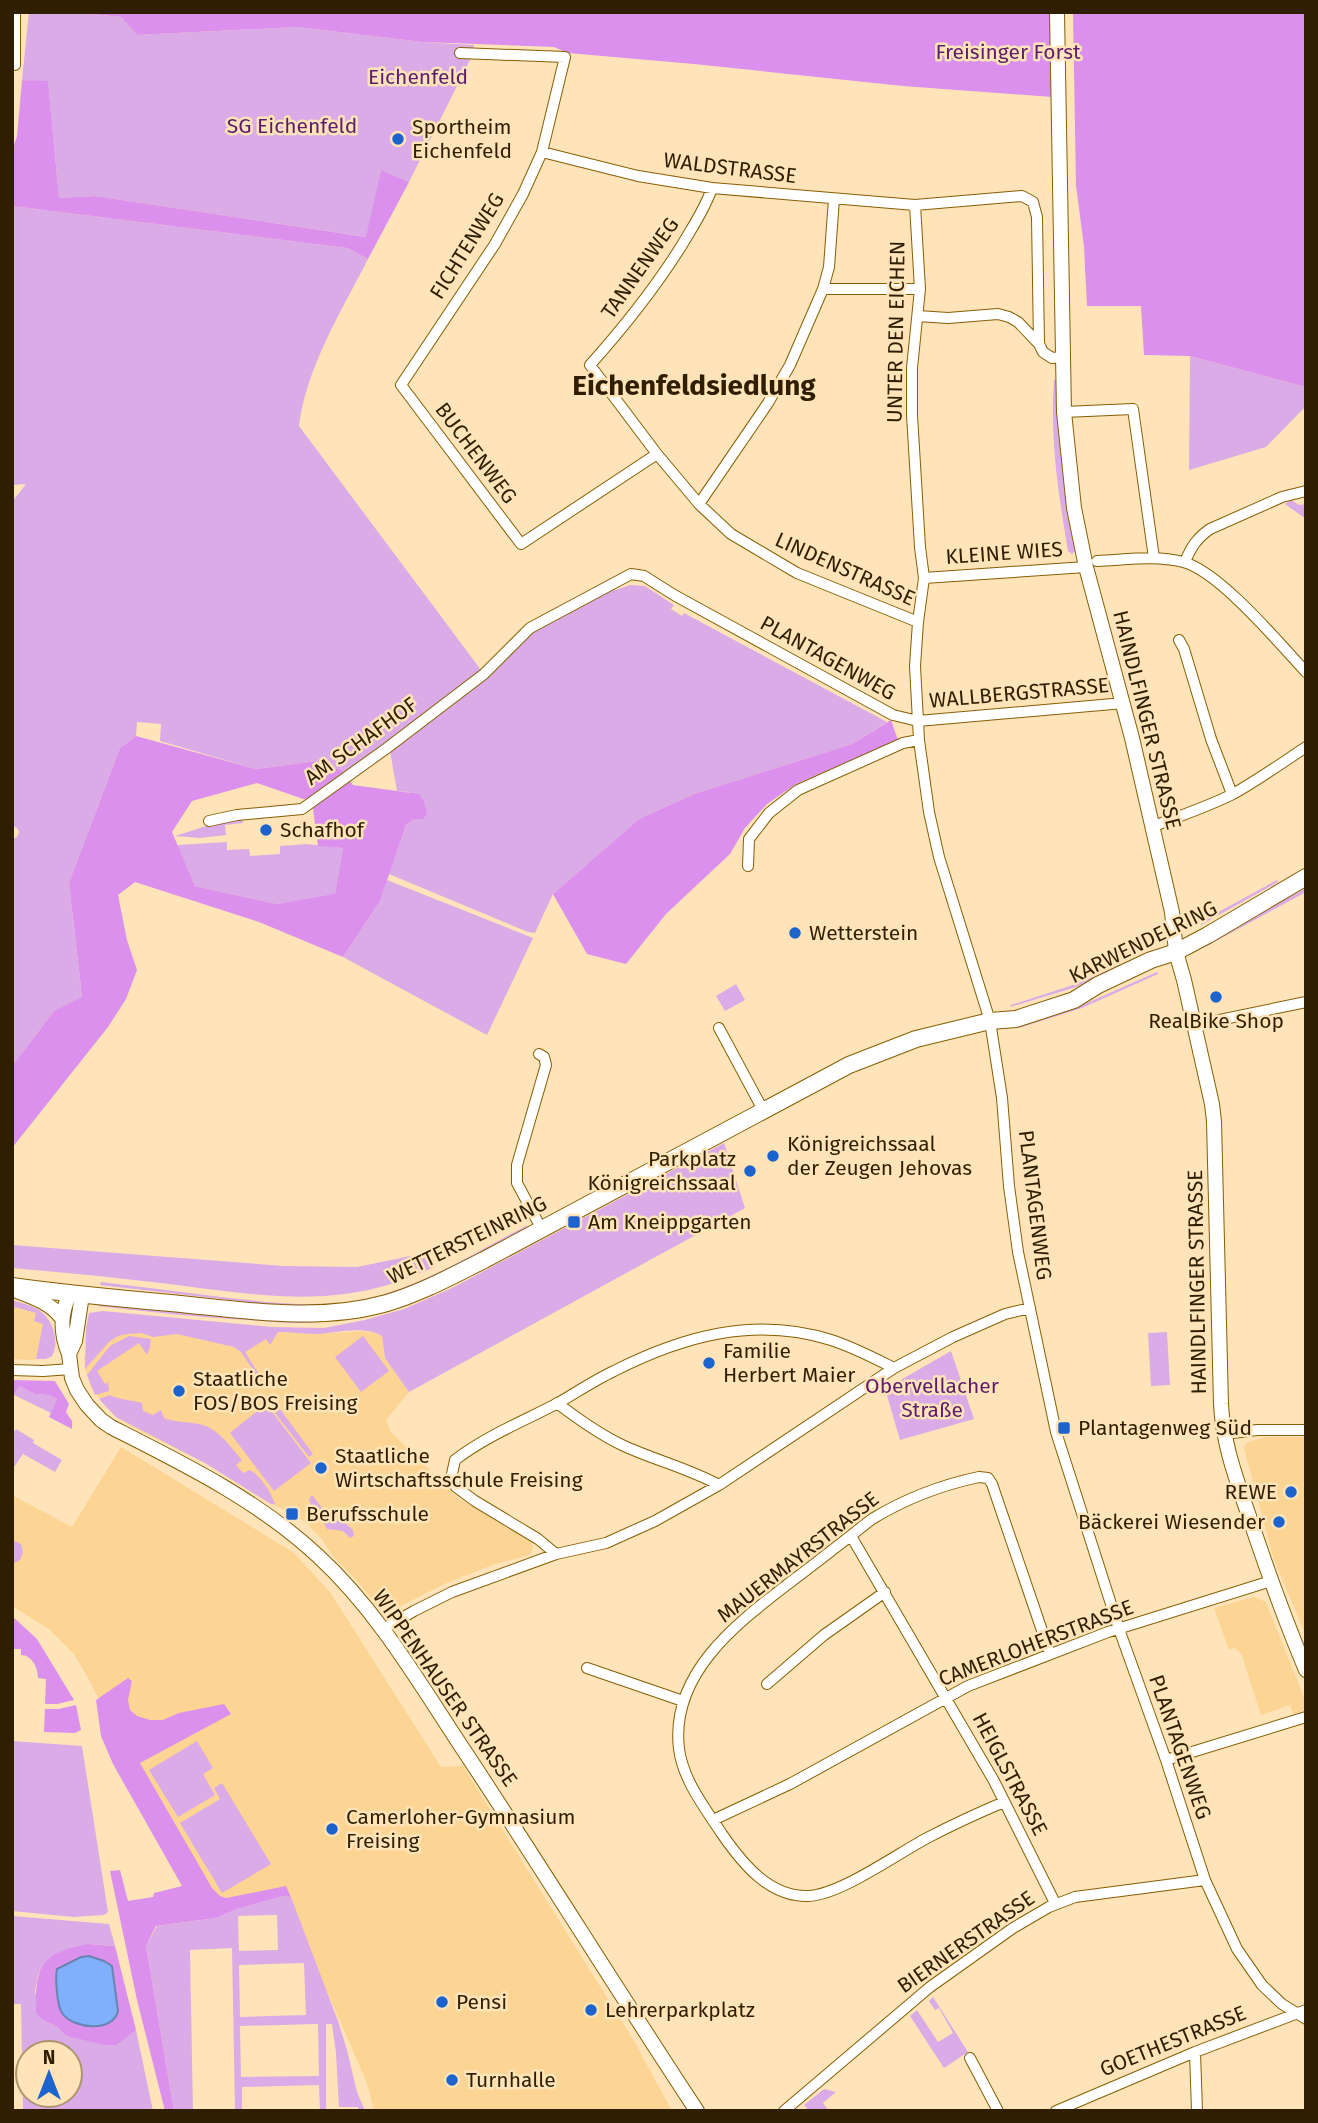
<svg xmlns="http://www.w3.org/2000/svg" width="1318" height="2123" font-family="'Fira Sans',sans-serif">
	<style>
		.built { fill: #fcd595 }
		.green { fill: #daabe7; fill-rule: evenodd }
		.forest { fill: #db90ed; fill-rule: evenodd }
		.water { fill: #80affb; stroke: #6884b0; stroke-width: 2 }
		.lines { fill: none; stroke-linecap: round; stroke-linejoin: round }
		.minor-casing { stroke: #865e02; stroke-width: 12 }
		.tertiary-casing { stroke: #865e02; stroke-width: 16 }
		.secondary-casing { stroke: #865e02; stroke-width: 18 }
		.minor { stroke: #fff; stroke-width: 10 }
		.tertiary { stroke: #fff; stroke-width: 14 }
		.secondary { stroke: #fff; stroke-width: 16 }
		.poi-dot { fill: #1c63ce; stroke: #ffe4b9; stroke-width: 2.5 }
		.labels { text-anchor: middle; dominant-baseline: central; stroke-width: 5; stroke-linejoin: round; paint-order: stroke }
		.park-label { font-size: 21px; fill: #5e1a6e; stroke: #ffe4b9 }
		.poi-label { font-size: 21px; fill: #2f1f00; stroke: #ffe4b9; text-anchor: start }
		.street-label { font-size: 21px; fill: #2f1f00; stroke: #ffe4b9 }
		.district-label { font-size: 28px; font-weight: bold; fill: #2f1f00; stroke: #ffe4b9 }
	</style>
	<rect width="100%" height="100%" fill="#ffe4b9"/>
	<path class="built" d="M12,1300L37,1309L51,1323L56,1346L52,1356L32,1360L12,1359Z
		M113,1317L314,1334L362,1331L377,1333L382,1336L385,1358L409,1392L386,1420L391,1432L458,1498L530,1541L533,1546L532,1552L527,1556L495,1564L447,1583L387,1613L381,1611L359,1583L332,1555L321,1538L305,1522L288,1511L271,1504L205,1463L132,1427L116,1417L107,1408L91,1387L85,1369L84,1358Z
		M1265,1437H1306V1636L1273,1557L1244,1448L1246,1443Z
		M121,1447L293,1552L330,1592L441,1767L463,1766L634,2041L672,2111H374L367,2083L283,1891L209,1913L87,1676L73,1653L50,1630L12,1606V1495L72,1527Z
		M1254,1597L1266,1602L1306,1702V1710L1293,1714L1290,1705L1261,1715L1241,1653L1234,1648L1229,1650L1214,1608Z"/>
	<path class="green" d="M29,12H71L121,17L137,35L298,27L422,42L474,45L471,58L409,182L381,170L367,237L95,196L59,198L48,82L22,80Z
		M12,206L347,248L368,259C342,310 306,368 299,426L481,670L480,675L345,773L317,761L256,769L160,741L161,724L137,722L136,736L120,748L69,883L82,998L54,1011L12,1066V839L17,837L19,832L17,828L12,825V502L26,484L12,485Z
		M1190,356L1306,387V406L1266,447L1189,470Z
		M1054,379L1057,381L1075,546V551L1072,554L1068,551C1058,491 1050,441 1054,379Z
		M1291,500L1299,505L1306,504V519L1285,504Z
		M630,585L645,586L674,605L671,609L682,616L684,613L887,722L852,744L694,794L639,819L553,894L535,933L528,932L389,874L406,825L414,819H423L409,792L397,791L390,751L485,680L497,665L531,634L611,588L616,590Z
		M242,818L243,823L225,825L226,835L200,838L175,836L228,819Z
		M227,842V850L249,849L250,856L280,854V846L307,844L343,848L335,895L277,904L195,886L177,845Z
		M387,880L533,938L487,1035L343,957L380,901Z
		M1277,880L1278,882L1201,925L1202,921Z
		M1306,888V892L1205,947L1204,945Z
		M1152,950L1153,952L1076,987L1010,1007L1011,1005L1079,983Z
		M1157,972L1158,974L1082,1008L1019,1028L1018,1026L1087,1003Z
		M736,984L745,1000L725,1011L716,996Z
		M724,1143L745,1208L409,1392L385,1358L382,1336C364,1325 337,1333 317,1334C304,1334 291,1332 278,1332L270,1345L266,1339L245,1352L262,1379L260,1380L241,1352L234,1347L177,1334L153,1337L141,1333L127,1334L118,1336L109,1342L85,1369L86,1328L89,1313L103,1311L272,1327L324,1328L365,1320L404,1309L452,1288Z
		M528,1225L526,1229L454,1269L387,1296L349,1304L292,1307L100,1285L101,1282C139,1287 176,1291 213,1296C267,1302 325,1311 378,1296C431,1281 479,1250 528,1225Z
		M12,1245L284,1266L357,1267L430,1252L428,1261L434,1267C345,1310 272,1297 177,1285C122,1278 67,1273 12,1268Z
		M12,1300C21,1303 31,1305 39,1310C53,1320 60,1341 52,1356L46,1359H36L43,1324L34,1321L36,1313L15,1307L12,1314Z
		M98,1304L339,1319C310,1326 278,1322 248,1320C198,1317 148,1312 98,1306Z
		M1167,1332L1170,1385L1151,1386L1148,1333Z
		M129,1336L151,1339L150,1347L147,1355L139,1343L97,1371L105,1384L108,1382L109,1391L95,1395L87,1375L110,1346Z
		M363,1336L389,1371L361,1392L335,1357Z
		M951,1351L974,1419L900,1440L885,1389Z
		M19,1386L35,1394L48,1395L57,1399L51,1413L14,1395Z
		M110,1395C121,1400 131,1400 142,1403L143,1411L153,1415L161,1410L164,1418L166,1419C177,1422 188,1422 199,1424C218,1428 230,1446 242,1460L236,1465L243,1473L250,1470C262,1477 270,1491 275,1504H271L205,1463L116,1417L99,1399Z
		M266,1404L311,1463L274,1491L230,1433Z
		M280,1409L313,1454L309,1457L275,1413Z
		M16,1429L34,1440L33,1443L62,1460L55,1472L23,1454L12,1470V1435Z
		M312,1495L322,1508L318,1511V1515L327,1513L334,1521L342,1520L353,1530L354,1536L350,1538L343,1531L327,1529L322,1520L314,1518L309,1499Z
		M12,1540L21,1544L23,1552L20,1560L12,1564Z
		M12,1741L82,1746L108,1912L104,1915L73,1917L12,1911Z
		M197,1741L213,1768L203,1774L215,1795L178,1817L149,1770Z
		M222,1783L271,1864L222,1893L180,1823L220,1799L214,1788Z
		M283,1896L291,1897L338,2021L347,2050L357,2092L365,2111H358V2107H339L336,2053L332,2024H326V2111H320L319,2085L242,2087V2111H235L232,1948L190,1950L193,2111H174L146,1946L157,1926L216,1918L237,1909ZM277,1915L278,1950L239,1951L238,1916ZM304,1963L306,2015L240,2017L239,1965ZM318,2024L319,2076L241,2077L240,2026Z
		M12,1916L109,1924L115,1946L88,1944L44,1964L38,1975L35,1992L43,2020L56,2026L66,2036L90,2041L128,2035L136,2030L153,2111H23L21,2004H12ZM28,2053H70V2095H28Z
		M933,1997L968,2052L944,2068L910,2016L917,2010L938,2042L953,2033L939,2008L935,2010L929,2001Z
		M824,2089L836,2092L823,2103L829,2111H809L804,2105Z"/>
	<path class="forest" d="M71,12H1052V97L903,86L694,64L568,53L554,47L422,42L298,27L137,35L121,17Z
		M1073,12H1306V387L1190,356L1144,355L1141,306H1087L1084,247L1076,185Z
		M22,80L48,81L59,198L95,196L366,237L381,170L409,182L368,259L347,248L12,206V151L17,136Z
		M891,720L898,740L796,784L767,804L745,828L730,854L666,914L626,964L587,954L553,894L639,819L694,794L852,744Z
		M136,736L256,769L317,761L343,771L353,785L419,794L424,802L427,814L423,819H414L406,825L380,901L343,957L259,922L135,882L118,895L127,940L137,970L126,999L108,1027L12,1148V1066L54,1011L82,997L69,883L120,748ZM257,783L312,802L318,846L343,848L335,894L277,904L195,886L172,832L192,801Z
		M12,1380L55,1381L69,1404L66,1412L72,1421V1429L49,1417L57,1399L48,1395L35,1394L19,1386L14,1395L12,1394Z
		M12,1616L37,1639L74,1700L57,1704H45L46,1679L38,1678C38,1668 32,1655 21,1655V1649H12Z
		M128,1678L132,1681L128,1700L130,1710L137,1716L150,1720H163L179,1713L224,1704L231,1714L140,1763L212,1888L220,1896L226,1898L286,1886L291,1897L283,1896L237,1909L216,1918L156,1926L146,1946L174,2111H165L137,2000L110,1871L120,1870L128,1901L153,1897L154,1893L182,1886L113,1764L101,1736L96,1700Z
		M76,1705L81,1730L75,1733L44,1732L45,1709H59Z
		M88,1944L115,1946L136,2030L116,2045H105L66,2036L56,2026L43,2020L36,2013C35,1967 40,1953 88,1944ZM89,1956L100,2026L76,2023L60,2009L57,1969L80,1957Z"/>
	<path class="water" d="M89,1956L104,1961L112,1966L118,2011C113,2033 73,2029 62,2013C57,2005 55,1978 57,1969L81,1957Z"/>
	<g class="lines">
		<defs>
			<path id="minor" d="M15,12V65
				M460,53L565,57L542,152L523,194L495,244L401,385L521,544L657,454
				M542,152L638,176L712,188L915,205
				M712,188C705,209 693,226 682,245C655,288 624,327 590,365L657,454L699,504L731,534L797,573L918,622
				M823,289H920
				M918,316L948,318L998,314L1009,317L1018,322L1039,344L1043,352L1052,358L1063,357
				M1039,344L1037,217L1033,202L1022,196L915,205L920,289L912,368V415L920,547L924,578L918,622L915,666L919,740L929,812L939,857L990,1021L1002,1098L1009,1186L1018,1252L1056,1432L1119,1629L1166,1760L1205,1880L1237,1949L1262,1985L1282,2004L1306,2019
				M1064,412L1133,409L1154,558
				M699,504L768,403L790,365L823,289L829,267L834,199
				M1097,561C1125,560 1155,555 1183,562C1219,571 1279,643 1306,672
				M1185,562C1191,547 1197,538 1210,529L1282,497L1306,491
				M924,578L1086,567
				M1179,640L1184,649L1211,739L1232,794
				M209,821L237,815L302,809L387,748L484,674L530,628L631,574L644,576L674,595L893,715L918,721L1124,703
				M1152,827C1179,816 1207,807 1233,794C1258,780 1282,763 1306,747
				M748,866L749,839L769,813L798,790L903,743L919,740
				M1195,1025L1306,1002
				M719,1028L763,1110
				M539,1054L544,1057L546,1065L517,1165V1183L541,1228
				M12,1370L43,1371L71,1369
				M557,1403C578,1419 599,1434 622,1445C654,1460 688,1468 719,1485
				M1224,1434L1257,1430H1306
				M851,1536L994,1781L1055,1903
				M556,1554L538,1539L475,1501L456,1487L452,1474L455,1460C486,1436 524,1421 558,1403C577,1392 595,1380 614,1371C683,1336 755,1316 831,1340C853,1347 874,1358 894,1368
				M383,1629L414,1611L452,1592L556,1554L606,1543L655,1521L719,1485L894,1368L953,1337L1005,1314L1030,1308
				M587,1668L683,1701
				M767,1684L824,1635L885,1592
				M1166,1760L1306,1717
				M1004,1802C978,1813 952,1825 927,1838C897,1854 840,1895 808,1896C769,1897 742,1863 722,1834C705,1808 683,1780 679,1749C670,1674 736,1624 788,1584C816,1563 844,1541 872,1519C905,1499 941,1485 979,1477L988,1478L992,1484L1050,1654
				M713,1820L790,1784L968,1686L1108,1632L1271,1581
				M1195,2052L1197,2111
				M970,2058L998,2111
				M784,2111L930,1987L1013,1928L1049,1907L1075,1897L1205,1880
				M1056,2111L1195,2052L1306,2010"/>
			<path id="tertiary" d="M1057,12L1064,412L1074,508L1086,567L1132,738L1172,912L1176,952L1184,980L1212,1104L1214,1121L1221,1404C1223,1445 1237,1481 1250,1519C1267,1570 1285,1620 1306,1670
				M17,1291C33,1297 50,1303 61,1317
				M82,1295L75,1341L69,1354L72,1378L77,1390L87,1405L101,1420L111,1427C184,1464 258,1500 318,1556C379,1612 421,1686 467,1755C545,1873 619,1993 697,2111
				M69,1354C60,1333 60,1314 70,1293"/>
			<path id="secondary" d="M12,1286C68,1294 125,1299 181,1304C249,1311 320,1322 387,1303C421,1293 452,1276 484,1260L849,1065L916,1039L990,1021L1016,1019L1074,1000L1098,985L1151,960L1176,952L1208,935L1306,877"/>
		</defs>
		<use href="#minor" class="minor-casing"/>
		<use href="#tertiary" class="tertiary-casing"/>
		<use href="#secondary" class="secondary-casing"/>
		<use href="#minor" class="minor"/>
		<use href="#tertiary" class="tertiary"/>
		<use href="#secondary" class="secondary"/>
	</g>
	<g class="poi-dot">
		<circle cx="398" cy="139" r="7"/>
		<circle cx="266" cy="830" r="7"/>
		<circle cx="795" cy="933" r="7"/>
		<circle cx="1216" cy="997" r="7"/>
		<circle cx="773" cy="1156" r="7"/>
		<circle cx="750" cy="1171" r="7"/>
		<rect x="567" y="1215" width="14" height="14" rx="3.5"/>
		<circle cx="709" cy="1363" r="7"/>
		<circle cx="179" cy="1391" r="7"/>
		<rect x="1057" y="1421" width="14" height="14" rx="3.5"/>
		<circle cx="321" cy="1468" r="7"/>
		<circle cx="1291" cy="1492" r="7"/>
		<rect x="285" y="1507" width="14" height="14" rx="3.5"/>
		<circle cx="1279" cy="1522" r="7"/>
		<circle cx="332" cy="1829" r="7"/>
		<circle cx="442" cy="2002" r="7"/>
		<circle cx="591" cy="2010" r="7"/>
		<circle cx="452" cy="2080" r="7"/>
	</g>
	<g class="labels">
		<g class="park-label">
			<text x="1008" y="52">Freisinger Forst</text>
			<text x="418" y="77">Eichenfeld</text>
			<text x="292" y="126">SG Eichenfeld</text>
			<text x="932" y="1386">Obervellacher<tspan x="932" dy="24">Straße</tspan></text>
		</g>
		<g class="poi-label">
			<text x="412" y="127">Sportheim<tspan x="412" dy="24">Eichenfeld</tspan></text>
			<text x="280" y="830">Schafhof</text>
			<text x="809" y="933">Wetterstein</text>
			<text x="1216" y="1021" text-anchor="middle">RealBike Shop</text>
			<text x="787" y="1144">Königreichssaal<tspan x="787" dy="24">der Zeugen Jehovas</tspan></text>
			<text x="736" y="1159" text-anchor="end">Parkplatz<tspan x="736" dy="24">Königreichssaal</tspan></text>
			<text x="588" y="1222">Am Kneippgarten</text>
			<text x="723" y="1351">Familie<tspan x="723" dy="24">Herbert Maier</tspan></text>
			<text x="193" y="1379">Staatliche<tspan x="193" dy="24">FOS/BOS Freising</tspan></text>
			<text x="1078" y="1428">Plantagenweg Süd</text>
			<text x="335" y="1456">Staatliche<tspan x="335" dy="24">Wirtschaftsschule Freising</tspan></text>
			<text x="1277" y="1492" text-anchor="end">REWE</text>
			<text x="306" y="1514">Berufsschule</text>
			<text x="1265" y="1522" text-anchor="end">Bäckerei Wiesender</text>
			<text x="346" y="1817">Camerloher-Gymnasium<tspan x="346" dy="24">Freising</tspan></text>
			<text x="456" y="2002">Pensi</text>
			<text x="605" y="2010">Lehrerparkplatz</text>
			<text x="466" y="2080">Turnhalle</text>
		</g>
		<g class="street-label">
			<text transform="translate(730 168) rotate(7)">WALDSTRASSE</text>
			<text transform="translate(467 246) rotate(-58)">FICHTENWEG</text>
			<text transform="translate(640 268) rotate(-55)">TANNENWEG</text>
			<text transform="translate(896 332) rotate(-89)">UNTER DEN EICHEN</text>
			<text transform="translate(476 453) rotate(53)">BUCHENWEG</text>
			<text transform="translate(1004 553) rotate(-4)">KLEINE WIES</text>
			<text transform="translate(845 569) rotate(24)">LINDENSTRASSE</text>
			<text transform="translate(828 658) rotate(29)">PLANTAGENWEG</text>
			<text transform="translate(1019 693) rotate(-5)">WALLBERGSTRASSE</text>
			<text transform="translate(1147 720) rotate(76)">HAINDLFINGER STRASSE</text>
			<text transform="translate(361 741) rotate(-36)">AM SCHAFHOF</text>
			<text transform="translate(1143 942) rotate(-26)">KARWENDELRING</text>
			<text transform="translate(1035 1205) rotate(83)">PLANTAGENWEG</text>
			<text transform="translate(467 1240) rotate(-26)">WETTERSTEINRING</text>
			<text transform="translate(1197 1282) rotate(-91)">HAINDLFINGER STRASSE</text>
			<text transform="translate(798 1557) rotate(-38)">MAUERMAYRSTRASSE</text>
			<text transform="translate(1036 1643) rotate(-21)">CAMERLOHERSTRASSE</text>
			<text transform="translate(445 1688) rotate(55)">WIPPENHAUSER STRASSE</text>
			<text transform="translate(1180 1747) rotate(71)">PLANTAGENWEG</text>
			<text transform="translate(1010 1774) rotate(62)">HEIGLSTRASSE</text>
			<text transform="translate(966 1942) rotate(-35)">BIERNERSTRASSE</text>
			<text transform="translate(1173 2041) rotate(-22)">GOETHESTRASSE</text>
		</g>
		<g class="district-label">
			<text x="694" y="385">Eichenfeldsiedlung</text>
		</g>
	</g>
	<rect width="1318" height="2123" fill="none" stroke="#2f1f00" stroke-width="28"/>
	<g transform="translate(49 2074)"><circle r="33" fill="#ffe4b9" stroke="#ac956f" stroke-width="2"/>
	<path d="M0-5L12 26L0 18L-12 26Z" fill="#1c63ce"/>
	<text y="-10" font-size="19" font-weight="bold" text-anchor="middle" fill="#2f1f00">N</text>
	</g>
</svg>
